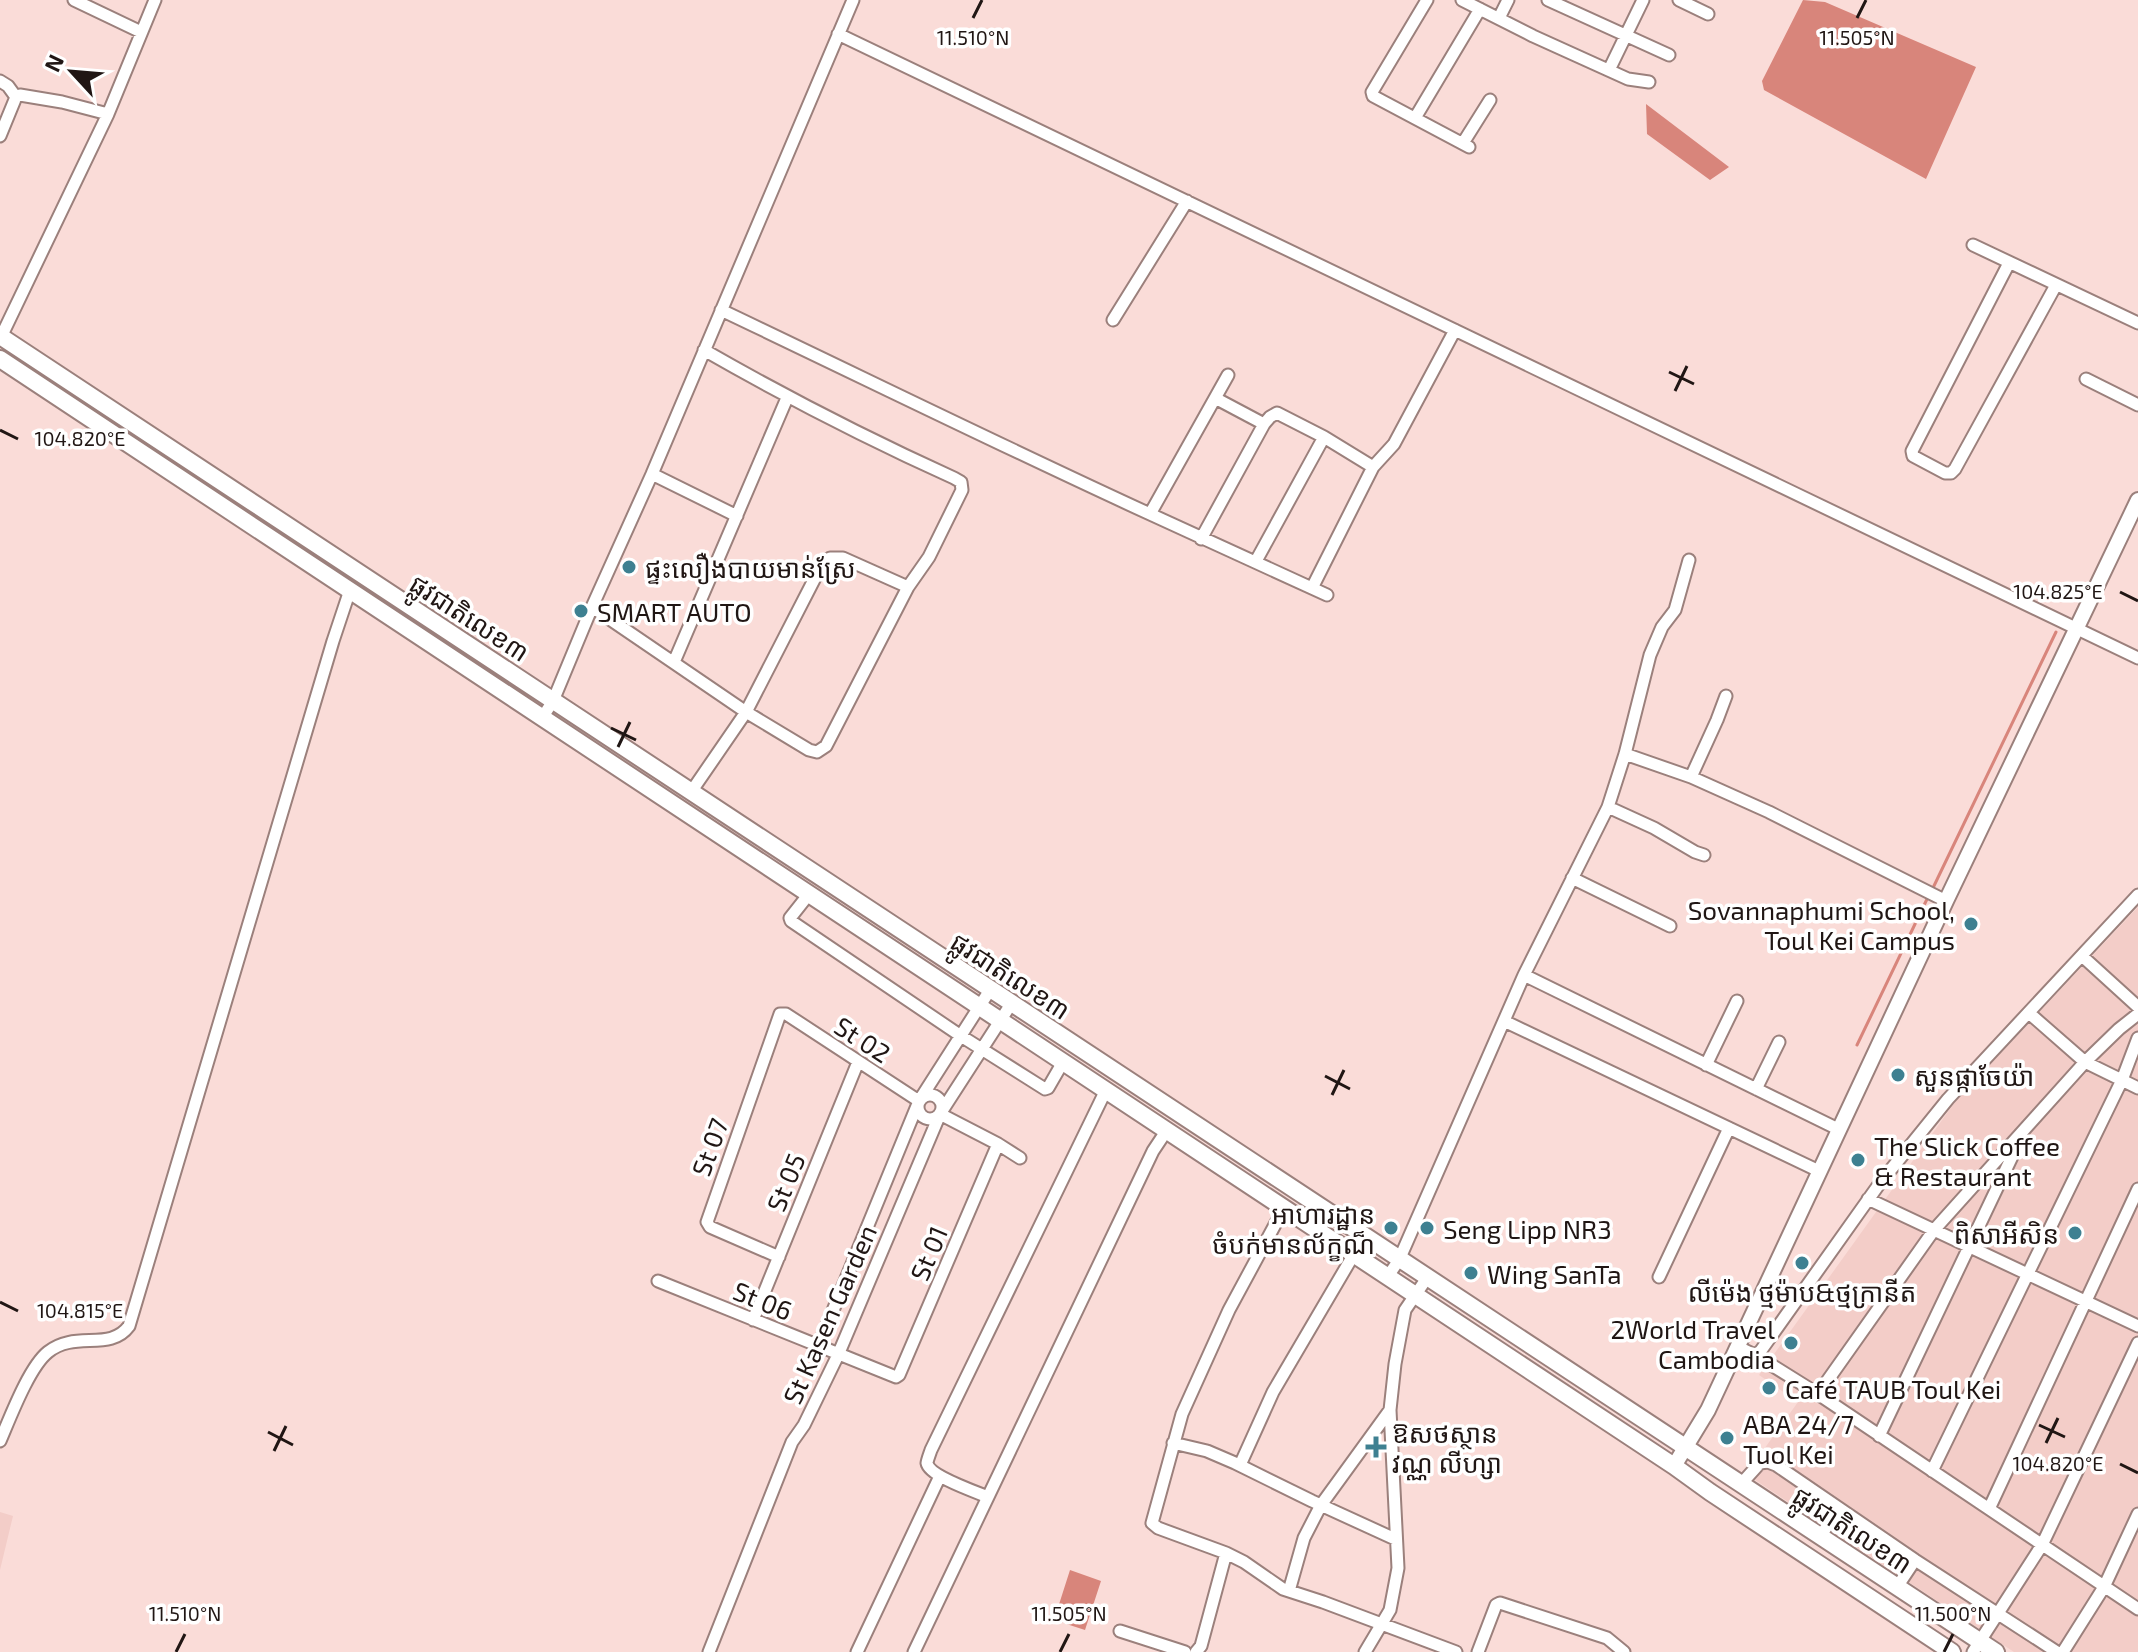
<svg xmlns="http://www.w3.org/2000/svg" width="2138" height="1652" font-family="'Exo 2','Noto Sans Khmer',sans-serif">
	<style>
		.built { fill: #f3cdc8 }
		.water { fill: #d8857b }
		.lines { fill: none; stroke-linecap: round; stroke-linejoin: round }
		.stream { stroke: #d8857b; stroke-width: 3 }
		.minor-casing { stroke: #9b807c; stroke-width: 15 }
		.major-casing { stroke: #9b807c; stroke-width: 18 }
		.highway-casing { stroke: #9b807c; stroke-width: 20 }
		.minor { stroke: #fff; stroke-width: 11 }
		.major { stroke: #fff; stroke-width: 14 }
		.highway { stroke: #fff; stroke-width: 16 }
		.ticks { fill: none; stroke: #201614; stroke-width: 3 }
		.poi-dot { fill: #3e8091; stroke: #fff; stroke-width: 3 }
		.labels { text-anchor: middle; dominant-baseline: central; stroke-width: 7; stroke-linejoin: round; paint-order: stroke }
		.poi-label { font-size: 26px; fill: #201614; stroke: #fff; text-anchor: start }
		.street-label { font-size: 26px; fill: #201614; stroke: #fff }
		.ticks-label { font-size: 20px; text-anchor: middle; fill: #201614; stroke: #fff; stroke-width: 7; stroke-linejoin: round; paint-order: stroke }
	</style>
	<rect width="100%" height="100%" fill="#fadcd8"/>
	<path class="built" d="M2138,907V1652H2014L1746,1474L1798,1402L1759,1375L1955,1102Z
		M0,1512L13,1516L0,1570Z"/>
	<path class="water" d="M1803,0L1825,2L1976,67L1926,179L1764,90L1762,81Z
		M1646,104L1729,167L1710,180L1647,134Z
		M1070,1570L1101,1581L1085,1630L1054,1620Z"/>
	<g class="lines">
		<path class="stream" d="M1932,890L2056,632
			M1857,1045L1928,897"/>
		<defs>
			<path id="minor" d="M74,0L141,32
				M1427,0L1372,92L1373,96L1469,147
				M1462,0L1533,36L1628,79L1649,82
				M1548,0L1669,55
				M1679,0L1708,14
				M1499,18L1508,0
				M838,34L2138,658
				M1609,70L1643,0
				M0,81L8,86L16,97
				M1415,118L1480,9
				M0,136L16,97L20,95L62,102L108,114
				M1463,143L1490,100
				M1973,245L2138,323
				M2009,263L1912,451L1913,456L1945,473H1951L1955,469L2056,285
				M721,310C864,378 1006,448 1150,514
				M1113,320L1187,201
				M1,337L108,114L155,0
				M1228,375L1150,514L1327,595
				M2086,379L2138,405
				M1215,398L1264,424
				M652,474L737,516
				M1201,539L1264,424L1270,417L1277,413L1324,437L1373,467
				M1256,561L1324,437
				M1312,588L1373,467L1394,444L1455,330
				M592,607L746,712L809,750L817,752L826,746L908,587L929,557L962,490L961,482L954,478C868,439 786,397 704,350
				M674,662L787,398
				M542,718L553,701L592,607L652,474L853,0
				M1625,754L1691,777L1769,812L1946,901
				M1691,777L1717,720L1726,696
				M691,792L746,712L818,572L830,558H843L908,587
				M1608,807L1654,828L1695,852L1704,855
				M1572,878L1670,926
				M809,894L790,918L791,921L961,1036L1045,1089L1048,1088L1063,1062
				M2082,956L2138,1007
				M1524,975L1838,1129
				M2029,1013L2085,1062L2138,1088
				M1504,1021L1819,1171
				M1706,1065L1737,1001
				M1756,1089L1779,1042
				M918 1107a12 12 0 1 1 24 0a12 12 0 1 1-24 0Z
				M940,1114L998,1144L1020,1158
				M1868,1199L2138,1326
				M1284,1208L1229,1310L1182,1414L1152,1523L1158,1528L1226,1553L1244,1562L1283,1589L1323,1602L1456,1652
				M779,1257L710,1227L707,1222L780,1014H786L919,1101
				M1388,1276L1399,1260L1524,975L1608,807L1625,754L1650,655L1662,627L1675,610L1689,560
				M1659,1277L1729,1128
				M658,1281L896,1377L899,1375L998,1144
				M753,1320L858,1062
				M818,1347L919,1101L990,990
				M1738,1347L1757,1356L1880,1183L1948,1099L2138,895
				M1757,1356L1818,1394L2138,1609
				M1818,1394L1934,1230L2085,1062L2119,1029L2138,1014
				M1879,1436L2018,1144
				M0,1441C10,1418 29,1367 48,1352C75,1330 110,1352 129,1326L333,641L350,590
				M1173,1443L1207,1451L1235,1463L1312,1501L1395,1539
				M1240,1465L1273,1392L1354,1254
				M1932,1471L2122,1080L2138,1038
				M1741,1484L1760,1463L1768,1462L1776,1465L1915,1560L2057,1652
				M988,1497C976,1492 929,1476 927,1463C927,1461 930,1453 931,1450L1106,1090
				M1989,1509L2138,1189
				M1820,1536L1840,1509
				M1897,1587L1915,1560
				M1289,1591L1304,1538L1321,1505L1390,1410
				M1120,1631L1185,1652
				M709,1652L792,1442L804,1425L838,1355L940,1114L1011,1004
				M857,1652L940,1476
				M914,1652L1153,1151L1167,1130
				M1196,1652L1201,1646L1226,1553
				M1365,1652L1390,1610L1398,1568L1390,1410L1395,1364L1405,1310L1427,1278
				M1478,1652L1496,1605L1500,1603L1607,1638L1624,1652
				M1973,1652L2042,1545L2138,1343
				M2063,1652L2104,1587L2138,1514"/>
			<path id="major" d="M1674,1466L1708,1410L1946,901L2138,500"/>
			<path id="highway" d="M0,336L1996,1652
				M0,359L1674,1466L1710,1492L1952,1652"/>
		</defs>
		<use href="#minor" class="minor-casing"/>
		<use href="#major" class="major-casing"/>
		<use href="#highway" class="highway-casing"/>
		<use href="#minor" class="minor"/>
		<use href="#major" class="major"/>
		<use href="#highway" class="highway"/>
	</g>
	<path class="ticks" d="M973,18L982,0M1857,18L1866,0M1669,372L1694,384M1675,391L1687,366M0,430L18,439M2120,592L2138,601M611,728L636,740M618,747L630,722M1325,1076L1350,1089M1332,1095L1344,1070M0,1302L18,1311M2039,1425L2065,1437M268,1432L293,1445M2046,1443L2058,1418M274,1451L286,1426M2120,1464L2138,1473M176,1652L185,1634M1060,1652L1069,1634M1944,1652L1953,1634"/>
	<g class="poi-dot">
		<circle cx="629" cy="567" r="8"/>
		<circle cx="581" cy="611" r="8"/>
		<circle cx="1971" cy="924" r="8"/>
		<circle cx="1898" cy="1075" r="8"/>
		<circle cx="1858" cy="1160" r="8"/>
		<circle cx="1391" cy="1228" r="8"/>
		<circle cx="1427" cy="1228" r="8"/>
		<circle cx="2075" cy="1233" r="8"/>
		<circle cx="1802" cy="1263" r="8"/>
		<circle cx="1471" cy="1273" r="8"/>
		<circle cx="1791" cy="1343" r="8"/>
		<circle cx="1769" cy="1388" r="8"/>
		<circle cx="1727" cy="1438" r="8"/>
		<path d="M1372 1435h8v8h8v8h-8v8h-8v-8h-8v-8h8z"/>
	</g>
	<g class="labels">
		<g class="poi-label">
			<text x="645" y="567">ផ្ទះលឿងបាយមាន់ស្រែ</text>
			<text x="597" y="611">SMART AUTO</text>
			<text x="1955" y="909" text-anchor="end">Sovannaphumi School,<tspan x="1955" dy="30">Toul Kei Campus</tspan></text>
			<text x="1914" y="1075">សួនផ្កាចែយ៉ា</text>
			<text x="1874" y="1145">The Slick Coffee<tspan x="1874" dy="30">&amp; Restaurant</tspan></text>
			<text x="1375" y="1213" text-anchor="end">អាហារដ្ឋាន<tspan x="1375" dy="30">ចំបក់មានល័ក្ខណ៏</tspan></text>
			<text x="1443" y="1228">Seng Lipp NR3</text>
			<text x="2059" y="1233" text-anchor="end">ពិសាអីសិន</text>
			<text x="1487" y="1273">Wing SanTa</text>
			<text x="1802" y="1291" text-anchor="middle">លីម៉េង ថ្មម៉ាប&amp;ថ្មក្រានីត</text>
			<text x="1775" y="1328" text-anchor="end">2World Travel<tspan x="1775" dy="30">Cambodia</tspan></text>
			<text x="1785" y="1388">Café TAUB Toul Kei</text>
			<text x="1743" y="1423">ABA 24/7<tspan x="1743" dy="30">Tuol Kei</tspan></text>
			<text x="1392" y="1432">ឱសថស្ថាន<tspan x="1392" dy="30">វណ្ណ លីហ្សា</tspan></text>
		</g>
		<g class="street-label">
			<text transform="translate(470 617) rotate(33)">ផ្លូវជាតិលេខ៣</text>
			<text transform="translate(1011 975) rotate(33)">ផ្លូវជាតិលេខ៣</text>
			<text transform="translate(863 1039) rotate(33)">St 02</text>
			<text transform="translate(709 1147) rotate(-70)">St 07</text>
			<text transform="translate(785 1182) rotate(-68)">St 05</text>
			<text transform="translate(928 1253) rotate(-67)">St 01</text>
			<text transform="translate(763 1300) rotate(22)">St 06</text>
			<text transform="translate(829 1314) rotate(-66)">St Kasen Garden</text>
			<text transform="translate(1853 1529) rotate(33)">ផ្លូវជាតិលេខ៣</text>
		</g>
	</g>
	<g class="ticks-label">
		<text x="973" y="45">11.510°N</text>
		<text x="1857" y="45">11.505°N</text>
		<text x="80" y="446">104.820°E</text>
		<text x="2058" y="599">104.825°E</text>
		<text x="80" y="1318">104.815°E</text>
		<text x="2058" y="1471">104.820°E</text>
		<text x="185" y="1621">11.510°N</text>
		<text x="1069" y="1621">11.505°N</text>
		<text x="1953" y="1621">11.500°N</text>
	</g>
	<g transform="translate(72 72) rotate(296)" stroke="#ffffff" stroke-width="6" paint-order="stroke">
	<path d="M0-6L14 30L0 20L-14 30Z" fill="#201614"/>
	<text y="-12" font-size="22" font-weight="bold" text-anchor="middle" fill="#201614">N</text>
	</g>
</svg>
